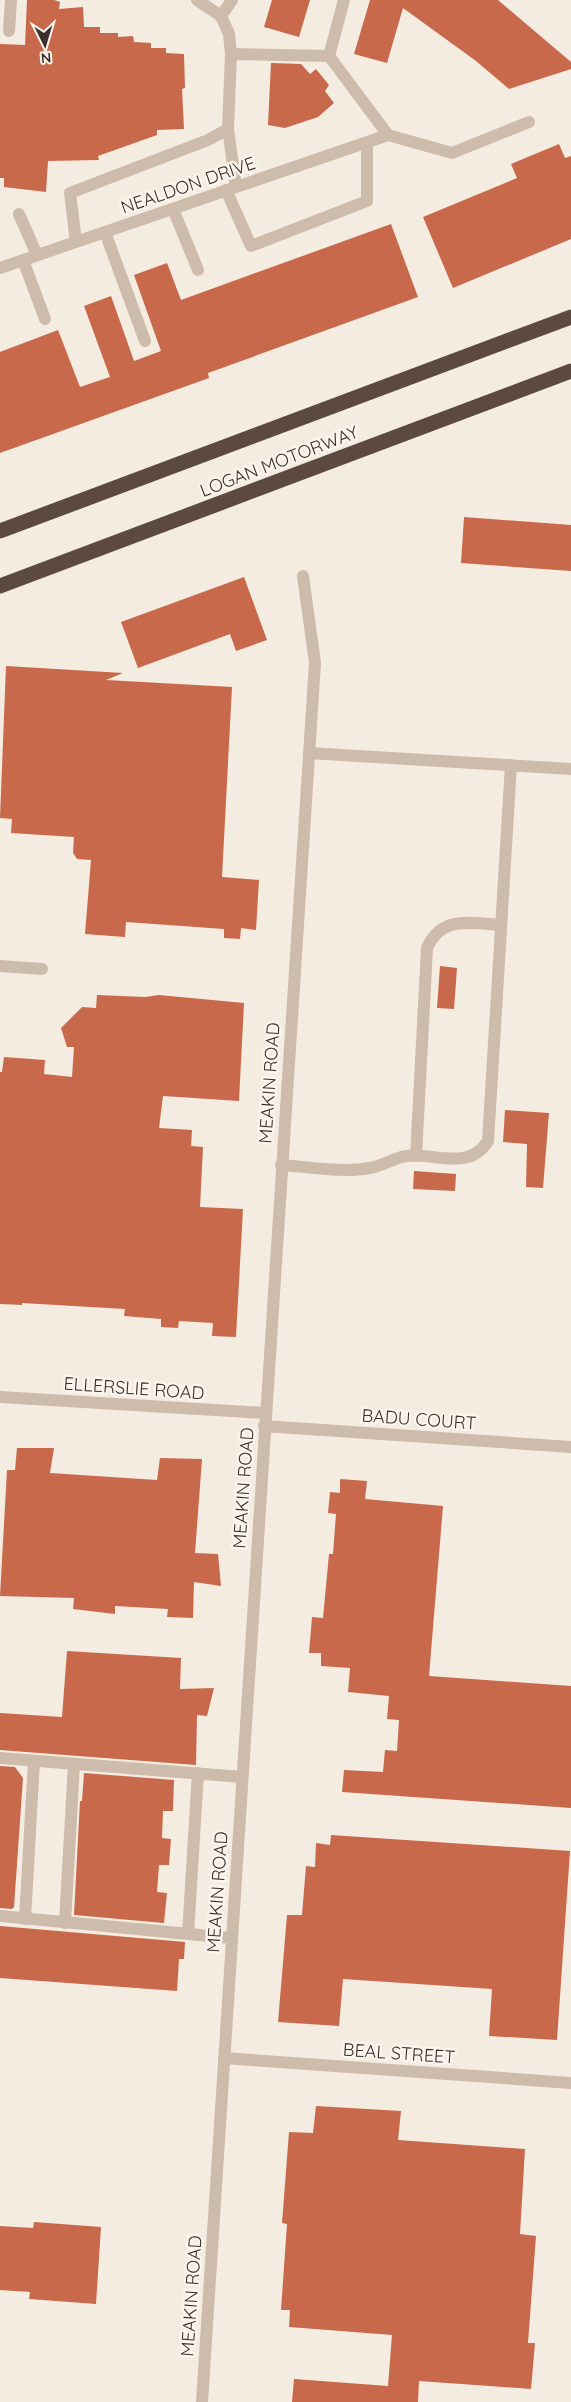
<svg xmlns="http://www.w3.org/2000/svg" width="571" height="2402" font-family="Quicksand,sans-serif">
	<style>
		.building { fill: #c8694b }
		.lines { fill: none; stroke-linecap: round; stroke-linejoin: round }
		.minor { stroke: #cdbbac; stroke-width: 12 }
		.highway { stroke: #5c4a42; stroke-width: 15 }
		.labels { text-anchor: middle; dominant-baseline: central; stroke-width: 5; stroke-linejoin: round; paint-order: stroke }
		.street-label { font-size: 18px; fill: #3b302b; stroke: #fbf5ee }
	</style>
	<rect width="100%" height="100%" fill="#f4ebe1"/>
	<path class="building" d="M27,0H54L60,2L59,9L83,7L84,27H100V33H118V37L133,36L134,42L151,43V48H166V53L184,54L185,88L182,89L184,129L157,130V135L98,156L99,160L48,161L46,192L4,187V178H0V44L25,45Z
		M272,0H310L299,37L264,27Z
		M370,0H498L571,62V69L509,89L476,61L403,8L387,63L354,54Z
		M271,63L301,64L310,74L316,69L329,85L325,91L334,103L318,117L285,128L268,125Z
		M559,144L565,158L571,156V239L453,288L423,217L517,178L511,164Z
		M391,224L418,297L208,373L209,378L0,453V352L58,330L80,387L110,377L84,306L111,296L134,361L161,351L134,275L167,263L181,300Z
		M464,517L571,525V571L461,563Z
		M244,577L267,640L236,651L230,634L138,668L121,622Z
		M6,666L123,673L106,680L232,687L222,877L259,880L256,930L241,928L240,939L224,938V929L126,922L125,937L85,934L91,860L77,859L73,853L74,837L11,833L12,819L0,818Z
		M440,966L457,968L454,1009L437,1008Z
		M97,995L145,997L159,995L244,1003L239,1101L163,1096L159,1128L192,1130L191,1146L203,1147L200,1207L243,1209L236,1337L212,1336L213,1323L179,1321L178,1328L161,1327V1319L124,1316L125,1309L22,1303V1305L0,1304V1072H2L4,1057L45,1060L44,1074L72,1077L74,1047H67L61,1028L82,1007L96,1008Z
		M505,1110L549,1113L543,1188L526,1187L527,1144L503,1142Z
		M414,1171L456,1174L455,1191L413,1189Z
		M17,1448H54L50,1473L157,1480L160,1458L202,1459L195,1553L218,1554L221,1586L194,1582L193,1618L167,1617L168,1609L115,1606V1614L73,1609L74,1598L0,1596L7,1470H15Z
		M340,1479L367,1481L365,1499L443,1506L429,1676L571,1686V1808L342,1792L344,1770L383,1772L385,1750L397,1751L399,1720L387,1719L389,1696L348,1692L350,1668L321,1666V1653H309L312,1617L323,1618L329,1554H333L336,1514L328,1513L330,1492L340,1493Z
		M67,1651L181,1658L180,1689L214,1688L207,1716L197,1715L196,1765L0,1750V1713L62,1717Z
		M0,1766L15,1767L23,1778L14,1907L12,1909L0,1908Z
		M84,1773L174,1780L173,1811H163L162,1838L171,1839L169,1865H159L157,1892L167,1893L164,1923L74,1915L80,1801H82Z
		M331,1835L570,1851L557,2040L489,2036L492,1989L343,1979L339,2026L278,2022L287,1915H302L306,1866L315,1867L316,1843L330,1845Z
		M0,1926L185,1942L184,1959H179L177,1991L0,1978Z
		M316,2106L401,2111L398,2140L525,2149L520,2234L536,2236L528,2343H535L531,2389L419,2381L418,2402H292L294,2379L388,2386L392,2335L289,2327L290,2310H281L287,2224L282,2223L289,2132L313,2133Z
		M34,2222L101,2227L96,2304L29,2299L30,2292L0,2290V2226L33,2228Z"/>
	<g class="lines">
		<path class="minor" d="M197,0L221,16L229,34L231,54L228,129L236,187
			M221,16L232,0
			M9,31L11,0
			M231,54L329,56L344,0
			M329,56L388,135L452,153L529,122
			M226,190L251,246L367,201V142
			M173,209L198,270
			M19,214L37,255
			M105,232L145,341
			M76,242L70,193L208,140L228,129
			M23,260L45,319
			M0,268L388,135
			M309,753L571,769
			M0,966L42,969
			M416,1156L427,948C442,915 470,923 501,925
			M281,1165C310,1167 342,1173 370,1168C382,1166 394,1158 406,1156C434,1152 469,1172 488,1141L511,765
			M0,1397L265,1413
			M264,1426L571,1447
			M0,1758L242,1777
			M0,1916L231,1938
			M25,1919L34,1761
			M65,1923L74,1764
			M188,1934L198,1773
			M224,2058L571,2083
			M202,2402L315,663L303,576"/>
		<path class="highway" d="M0,531L571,317
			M0,586L571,371"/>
	</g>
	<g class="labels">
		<g class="street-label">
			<text transform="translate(188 185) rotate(-19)">NEALDON DRIVE</text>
			<text transform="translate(279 461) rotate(-21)">LOGAN MOTORWAY</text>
			<text transform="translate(269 1083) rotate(-86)">MEAKIN ROAD</text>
			<text transform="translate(134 1388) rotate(4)">ELLERSLIE ROAD</text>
			<text transform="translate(419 1419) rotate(4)">BADU COURT</text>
			<text transform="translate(243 1488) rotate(-86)">MEAKIN ROAD</text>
			<text transform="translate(217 1892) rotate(-86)">MEAKIN ROAD</text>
			<text transform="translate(399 2053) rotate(4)">BEAL STREET</text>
			<text transform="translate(191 2296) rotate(-86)">MEAKIN ROAD</text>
		</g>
	</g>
	<g transform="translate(45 45) rotate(175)" stroke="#fbf5ee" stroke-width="4" paint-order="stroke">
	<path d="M0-4L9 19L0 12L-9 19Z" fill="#3b302b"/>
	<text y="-8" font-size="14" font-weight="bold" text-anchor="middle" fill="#3b302b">N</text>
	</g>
</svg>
